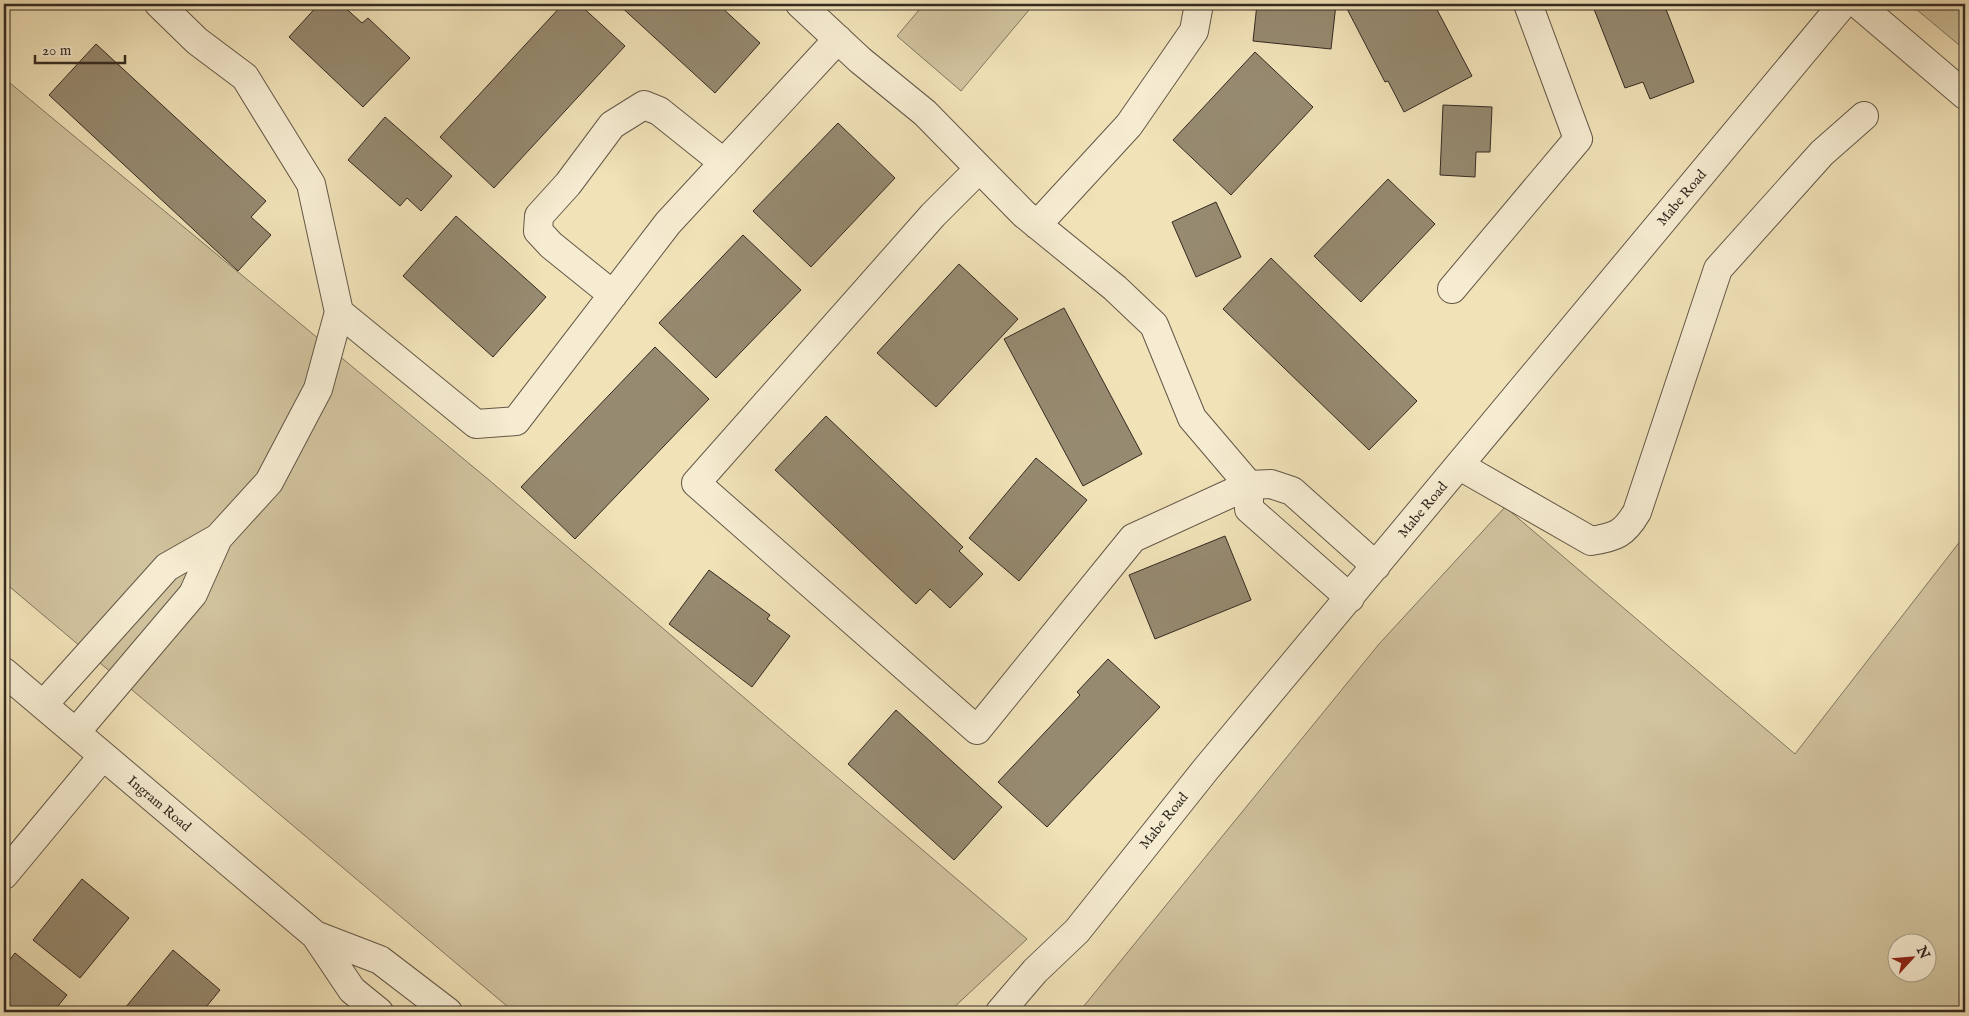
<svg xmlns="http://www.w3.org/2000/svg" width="1969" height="1016" font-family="'IM FELL English',serif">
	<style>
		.green { fill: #d1c39e; stroke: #827660; fill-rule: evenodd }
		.building { fill: #968a70; stroke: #342a22 }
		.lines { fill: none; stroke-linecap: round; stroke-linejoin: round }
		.minor-casing { stroke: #635848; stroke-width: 30 }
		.minor { stroke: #f6ecd1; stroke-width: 28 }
		.labels { text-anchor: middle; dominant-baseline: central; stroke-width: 5; stroke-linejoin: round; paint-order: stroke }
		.street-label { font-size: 14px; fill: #342a22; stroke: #f6ecd1 }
	</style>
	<rect width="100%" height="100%" fill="#f1e2b8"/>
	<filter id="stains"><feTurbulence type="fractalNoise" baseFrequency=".004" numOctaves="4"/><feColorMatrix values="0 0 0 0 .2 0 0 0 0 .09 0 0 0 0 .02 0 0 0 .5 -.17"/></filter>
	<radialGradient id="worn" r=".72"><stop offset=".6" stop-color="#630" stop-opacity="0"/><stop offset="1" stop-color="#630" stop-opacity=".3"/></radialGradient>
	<path class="green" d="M924,4H1034L961,91L897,36Z
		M1910,4H1965V50Z
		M4,78L489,480L1027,939L949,1012H514L4,582Z
		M1505,507L1795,754L1965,535V1012H1079L1379,644ZM1896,944H1926V974H1896Z"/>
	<path class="building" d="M319,4H341L362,23L368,18L410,58L363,107L289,37Z
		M563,4H579L625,46L494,188L440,137Z
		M618,4H718L760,43L715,93Z
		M1257,4H1336L1331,49L1253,41Z
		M1434,4L1472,76L1404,112L1388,81L1385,82L1345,5Z
		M1592,4H1664L1694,82L1650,99L1643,82L1625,88Z
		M96,44L266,201L251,217L271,235L238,271L49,95Z
		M1255,52L1313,107L1231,195L1173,140Z
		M1443,105L1492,107L1490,152H1476L1475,177L1440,175Z
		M385,117L452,176L421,211L407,198L400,206L348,160Z
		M838,123L895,178L811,267L753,211Z
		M1388,179L1435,224L1361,302L1314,256Z
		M1216,202L1241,257L1196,277L1172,222Z
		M456,216L546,297L493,357L403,276Z
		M743,235L801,290L716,378L659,323Z
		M1271,258L1417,401L1369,450L1223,309Z
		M959,264L1018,319L936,407L877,353Z
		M1064,308L1142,454L1083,486L1004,339Z
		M655,347L709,399L575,539L521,487Z
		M826,416L963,547L959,551L983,574L950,608L930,589L916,604L775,470Z
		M1036,458L1087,500L1019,581L969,538Z
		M1225,536L1251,600L1155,639L1129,575Z
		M709,570L770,615L767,619L790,636L752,687L669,624Z
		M1108,659L1160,707L1047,827L998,782L1080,695L1077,692Z
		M896,710L1002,807L954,860L848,764Z
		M82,879L129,918L80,978L33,940Z
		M173,950L220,990L202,1012H131L125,1008Z
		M15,953L67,995L53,1012H4V967Z"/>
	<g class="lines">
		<defs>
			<path id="minor" d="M159,4L197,41L245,77L311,184L339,312L476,424L516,421L668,223L838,39
				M800,4L860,60L925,113L1024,214L1115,288L1154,325L1192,418L1249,485V509L1350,598
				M1858,4L1965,95
				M979,169L933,215L696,483L977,730L1133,538L1249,485L1271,484L1292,491L1376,566
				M1037,225L1129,125L1194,31L1199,4
				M1452,289L1578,139L1528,4
				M613,295L551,245L538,231L539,216L568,184L612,125L644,105L659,111L724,163
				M1460,466L1591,541C1616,537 1624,534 1637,512L1718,269L1822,153L1864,116
				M4,672L315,935L352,990L379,1012
				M43,705L167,567L218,538L269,482L318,389L339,312
				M76,732L193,594L218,538
				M4,875L102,757
				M315,935L380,960L448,1012
				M1000,1012L1035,971L1077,931L1206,769L1843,4"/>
		</defs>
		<use href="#minor" class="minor-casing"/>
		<use href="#minor" class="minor"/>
	</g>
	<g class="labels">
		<g class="street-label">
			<text transform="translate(1682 198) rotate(-50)">Mabe Road</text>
			<text transform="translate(1423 510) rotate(-50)">Mabe Road</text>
			<text transform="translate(159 804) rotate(40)">Ingram Road</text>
			<text transform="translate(1164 821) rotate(-51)">Mabe Road</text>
		</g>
	</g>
	<rect width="1969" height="1016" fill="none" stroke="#f1e2b8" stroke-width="20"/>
	<rect x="5" y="5" width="1959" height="1006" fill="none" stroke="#342a22" stroke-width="2.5"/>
	<rect x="10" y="10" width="1949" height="996" fill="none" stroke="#342a22"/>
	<g transform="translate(1912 958) rotate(64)"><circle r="24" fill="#f6ecd1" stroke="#a89e8b"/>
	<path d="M0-4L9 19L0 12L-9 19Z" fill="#8f2418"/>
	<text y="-8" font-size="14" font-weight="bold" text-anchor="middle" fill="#342a22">N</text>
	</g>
	<path d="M35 55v8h90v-8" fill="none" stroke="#342a22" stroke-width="2.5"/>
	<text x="42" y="55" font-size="15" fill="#342a22" stroke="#f6ecd1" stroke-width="4" paint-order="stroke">20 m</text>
	<rect width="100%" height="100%" filter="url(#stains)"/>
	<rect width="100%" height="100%" fill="url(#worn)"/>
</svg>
